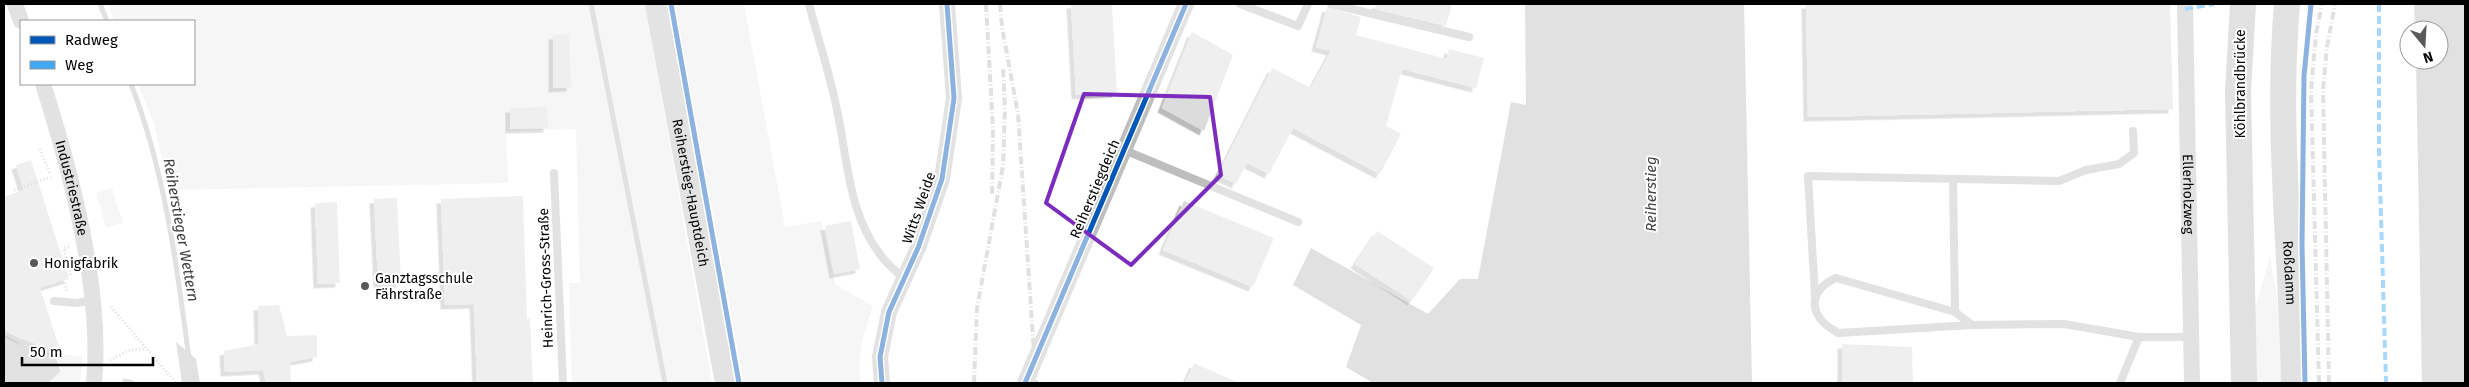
<svg xmlns="http://www.w3.org/2000/svg" width="2469" height="387" font-family="'Fira Sans',sans-serif">
	<style>
		.green { fill: #eaeaea }
		.water { fill: #bcbcbc }
		.lines { fill: none; stroke-linecap: round; stroke-linejoin: round }
		.stream { stroke: #bcbcbc; stroke-width: 5 }
		.building { fill: #dcdcdc; filter: url(#shadow) }
		.path { stroke: #b8b8b8; stroke-width: 3; stroke-dasharray: 1 2.5; stroke-linecap: butt }
		.service { stroke: #bebebe; stroke-width: 8 }
		.minor { stroke: #bebebe; stroke-width: 16 }
		.secondary { stroke: #c1c1c1; stroke-width: 22 }
		.primary { stroke: #bdbdbd; stroke-width: 26 }
		.rail { stroke: #bdbdbd; stroke-width: 4; stroke-dasharray: 8 2.5 1 2.5; stroke-linecap: butt }
		.quiet { stroke: #3fa9f5; stroke-width: 4; stroke-dasharray: 8 4; stroke-linecap: butt }
		.cycleway-casing { stroke: #fff; stroke-width: 8 }
		.cycleway { stroke: #0057b8; stroke-width: 5 }
		.marked { fill: none; stroke: #7b2cbf; stroke-width: 4; stroke-linejoin: round }
		.poi-dot { fill: #595959; stroke: #fff; stroke-width: 2 }
		.labels { text-anchor: middle; dominant-baseline: central; stroke-width: 4; stroke-linejoin: round; paint-order: stroke }
		.street-label { font-size: 14px; fill: #000; stroke: #fff }
		.poi-label { font-size: 14px; fill: #000; stroke: #fff; text-anchor: start }
		.water-label { font-size: 15px; font-style: italic; fill: #404040; stroke: #fff }
	</style>
	<defs>
		<filter id="shadow"><feDropShadow dx="-4.5" dy="4.5" stdDeviation="0" flood-color="#0004"/></filter>
	</defs>
	<rect width="100%" height="100%" fill="#fff"/>
	<path class="green" d="M108,4H645L712,383H572L569,283H580L576,129L506,131L508,183L169,190L154,124L138,84H194V21H114Z
		M674,4H744L785,227L821,221L835,284L873,306C864,331 856,357 861,383H744Z
		M112,188L123,223L106,228L96,193Z
		M2270,256L2280,316L2282,383H2255L2254,313Z
		M48,352L83,357L80,383H48L59,372V363Z"/>
	<path class="water" d="M1525,4H1744L1752,383H1373L1346,367L1361,325L1293,285L1311,248L1428,314L1460,279H1478L1511,102L1526,105Z
		M2414,4H2465V383H2422L2416,60H2439V30H2415Z
		M4,335C11,338 18,343 25,346C42,352 58,350 60,372L48,383H4Z
		M176,342L196,359L200,383H182Z"/>
	<g class="lines">
		<path class="stream" d="M100,4L107,21
			M591,4L665,383
			M131,84C165,171 177,266 189,359
			M125,381L132,383"/>
	</g>
	<path class="building" d="M1071,4H1112L1117,93L1076,95Z
		M1376,4H1452L1446,26L1375,9Z
		M1806,4H2170L2173,109L1808,117Z
		M1327,7L1361,17L1356,35L1447,59L1449,49L1484,58L1476,88L1402,69L1386,126L1401,134L1380,174L1293,128L1269,174L1247,163L1236,184L1218,175L1272,68L1311,88L1331,51L1316,47Z
		M1192,32L1233,55L1204,131L1162,108Z
		M569,34L571,87L553,88V35Z
		M547,107L548,128L510,129V108Z
		M31,160L69,279L40,288L61,353L20,338L4,330V197L24,190L16,165Z
		M523,196L527,319H530L533,383H477L474,304L445,305L441,199Z
		M397,198L401,283H378L374,199Z
		M1184,201L1274,238L1253,287L1163,250Z
		M337,202L340,283L318,284L315,203Z
		M851,221L860,269L834,274L825,226Z
		M1377,231L1434,268L1412,301L1355,264Z
		M279,305L287,336L317,335V357L290,362L291,383H266L263,370L225,372L224,351L259,344L258,306Z
		M1842,344L1912,347L1913,383H1842Z
		M1194,363L1239,383H1185Z"/>
	<g class="lines">
		<path class="path" d="M40,149L50,174
			M14,190L51,177
			M69,247L64,248L71,276
			M58,283L64,282L67,291
			M41,288L50,286
			M111,307L176,383
			M110,360L130,350L146,349"/>
		<path class="service" d="M809,4C818,39 830,74 837,110C848,161 848,214 882,257C888,265 897,272 904,279
			M1240,4L1298,26L1308,4
			M1331,4L1469,37
			M1124,150L1298,222
			M554,173L563,383
			M1953,179L1955,312
			M1815,296L1808,176L2059,181L2086,170L2119,164L2134,153L2133,131
			M54,301L77,303L94,300
			M1972,325L1955,312L1836,278C1817,286 1807,303 1822,321C1826,326 1833,329 1838,333L1972,325L2064,324L2139,337H2191
			M2120,383L2139,337"/>
		<g class="minor">
			<path d="M15,4L21,21"/>
			<path id="s1" d="M2185,4L2192,383"/>
			<path id="s2" d="M43,84C71,172 103,291 94,383"/>
			<path d="M882,383L880,357L889,312L918,248L942,179L954,98L947,4"/>
			<path d="M1025,383L1186,4"/>
		</g>
		<path class="secondary" id="s3" d="M656,4L726,383"/>
		<g class="primary">
			<path d="M2243,4L2238,91L2244,383"/>
			<path id="s4" d="M2287,4C2276,131 2292,256 2294,383"/>
		</g>
		<path class="rail" d="M986,4L993,129L992,196
			M1000,4L1002,27L1018,114L1036,383
			M974,383L977,308L1003,166L1005,109L1003,67
			M2319,383L2311,91L2316,34L2322,4
			M2329,383L2323,90L2327,47L2335,4"/>
		<path class="quiet" d="M2379,4V150L2386,383
			M2185,9L2214,4"/>
		<defs>
			<path id="cycleway" d="M671,4L739,383
				M882,383L880,357L889,312L918,248L942,179L954,98L947,4
				M1025,383L1186,4
				M2305,383L2302,244L2304,76L2311,4"/>
		</defs>
		<use href="#cycleway" class="cycleway-casing"/>
		<use href="#cycleway" class="cycleway"/>
	</g>
	<path d="M0 0H2469V387H0ZM1084,94L1210,97L1221,175L1131,265L1046,203Z" fill="#fff" fill-opacity=".55" fill-rule="evenodd"/>
	<path class="marked" d="M1084,94L1210,97L1221,175L1131,265L1046,203Z"/>
	<g class="poi-dot">
		<circle cx="34" cy="263" r="5"/>
		<circle cx="365" cy="286" r="5"/>
	</g>
	<g class="labels">
		<g class="street-label">
			<text transform="translate(2240 84) rotate(-90)">Köhlbrandbrücke</text>
			<text stroke="none"><textPath href="#s2" startOffset="108">Industriestraße</textPath></text>
			<text transform="translate(1095 189) rotate(-67)">Reiherstiegdeich</text>
			<text stroke="none"><textPath href="#s3" startOffset="192">Reiherstieg-Hauptdeich</textPath></text>
			<text stroke="none"><textPath href="#s1" startOffset="190">Ellerholzweg</textPath></text>
			<text transform="translate(919 208) rotate(-71)">Witts Weide</text>
			<text stroke="none"><textPath href="#s4" startOffset="269">Roßdamm</textPath></text>
			<text transform="translate(546 278) rotate(-92)">Heinrich-Gross-Straße</text>
		</g>
		<g class="poi-label">
			<text x="44" y="263">Honigfabrik</text>
			<text x="375" y="278">Ganztagsschule<tspan x="375" dy="16">Fährstraße</tspan></text>
		</g>
		<g class="water-label">
			<text transform="translate(1651 194) rotate(-90)">Reiherstieg</text>
			<text transform="translate(181 230) rotate(80)">Reiherstieger Wettern</text>
		</g>
	</g>
	<rect width="2469" height="387" fill="none" stroke="#000000" stroke-width="10"/>
	<rect x="20" y="20" width="175" height="65" fill="#ffffff" stroke="#999999"/>
	<rect x="30" y="36" width="25" height="8" fill="#0057b8" stroke="#999999"/>
	<text x="65" y="45" font-size="15" fill="#000000">Radweg</text>
	<rect x="30" y="61" width="25" height="8" fill="#3fa9f5" stroke="#999999"/>
	<text x="65" y="70" font-size="15" fill="#000000">Weg</text>
	<g transform="translate(2424 45) rotate(162)"><circle r="24" fill="#ffffff" stroke="#999999"/>
	<path d="M0-4L9 19L0 12L-9 19Z" fill="#595959"/>
	<text y="-8" font-size="14" font-weight="bold" text-anchor="middle" fill="#000000">N</text>
	</g>
	<path d="M22 357v8h131v-8" fill="none" stroke="#000000" stroke-width="2.5"/>
	<text x="30" y="357" font-size="15" fill="#000000" stroke="#ffffff" stroke-width="4" paint-order="stroke">50 m</text>
</svg>
